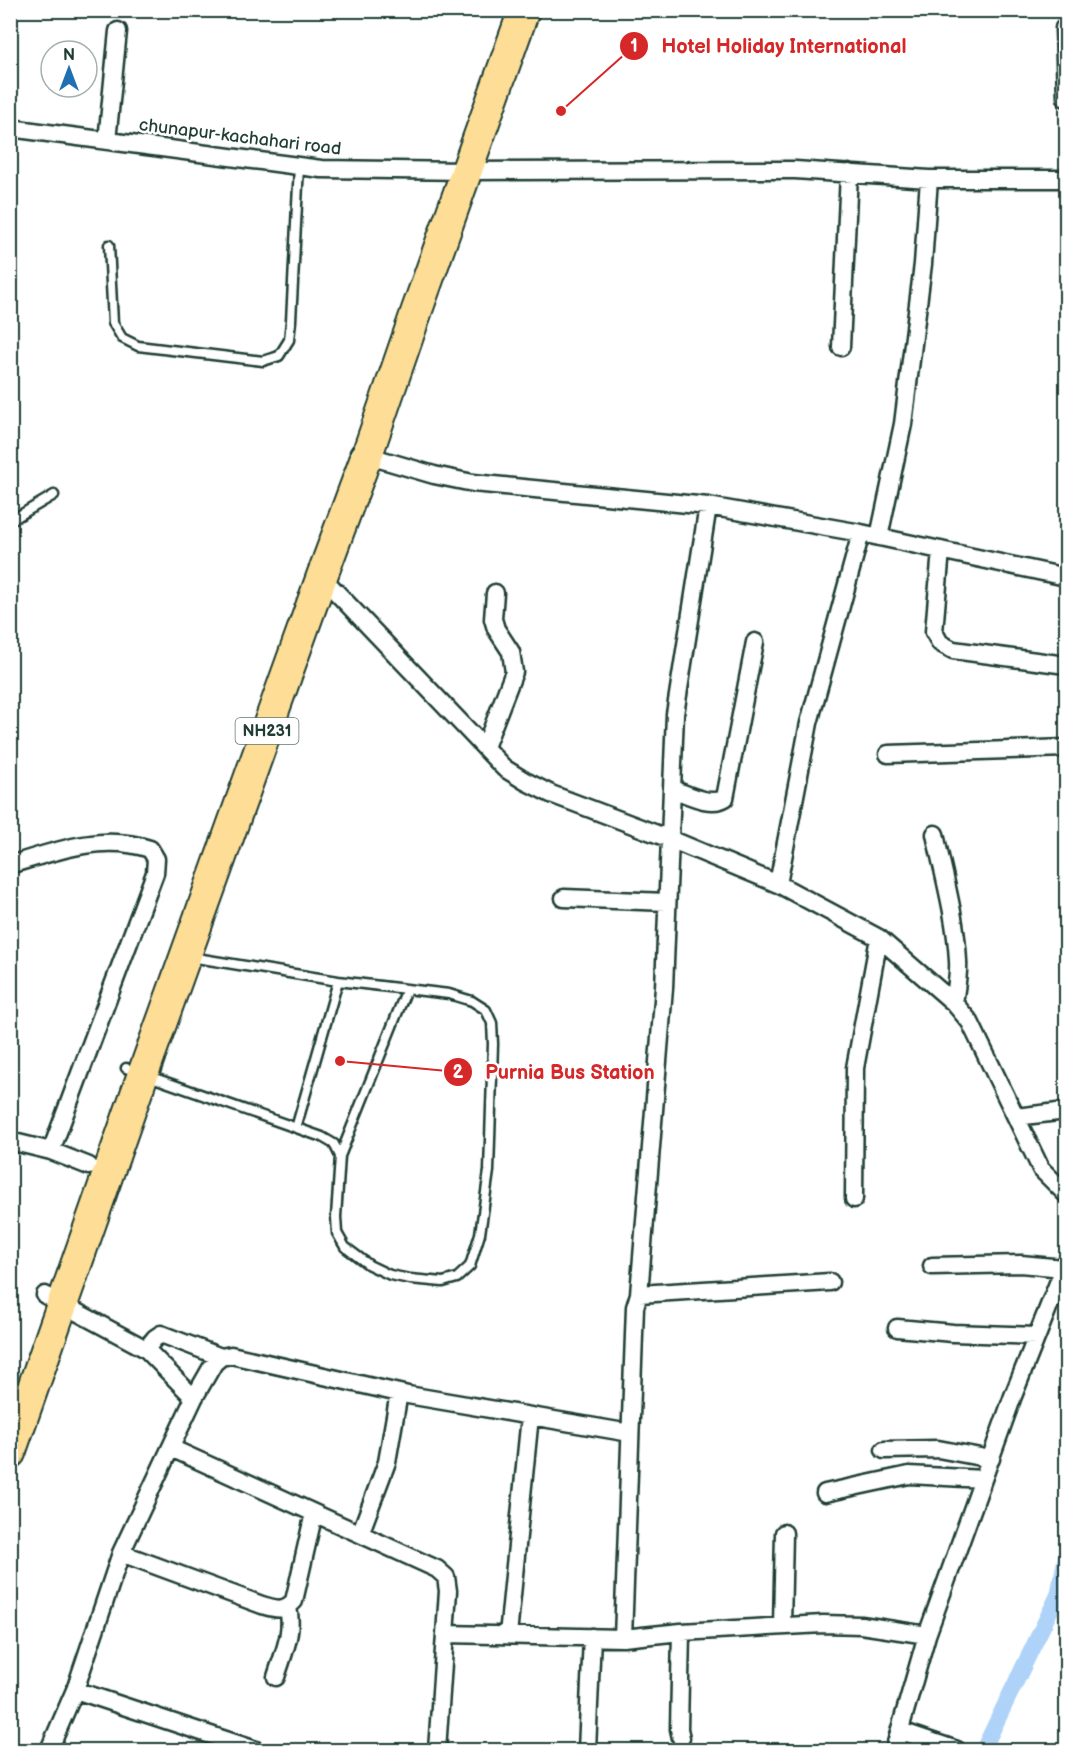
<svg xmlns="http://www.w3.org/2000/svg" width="1077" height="1761" font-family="'Balsamiq Sans',sans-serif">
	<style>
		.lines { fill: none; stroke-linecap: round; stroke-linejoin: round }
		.canal { stroke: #afd3f8; stroke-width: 16 }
		.lane-casing { stroke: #1f3d34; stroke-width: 13 }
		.street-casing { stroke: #1f3d34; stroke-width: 21 }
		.highway-casing { stroke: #1f3d34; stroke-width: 34 }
		.lane { stroke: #fff; stroke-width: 8 }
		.street { stroke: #fff; stroke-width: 16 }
		.highway { stroke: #fede96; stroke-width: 30 }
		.labels { text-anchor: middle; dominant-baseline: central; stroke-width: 5; stroke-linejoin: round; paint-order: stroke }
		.shield { fill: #fff; stroke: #627771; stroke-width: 1.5 }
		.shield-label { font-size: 16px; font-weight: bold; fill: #1f3d34 }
		.street-label { font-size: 18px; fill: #1f3d34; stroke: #fff }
		.leader { fill: none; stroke: #d62828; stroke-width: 2 }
		.callout-dot { fill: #d62828; stroke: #fff; stroke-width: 2 }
		.mark-label { font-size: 18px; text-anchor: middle; font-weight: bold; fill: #fff }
		.callout-label { font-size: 20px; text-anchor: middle; font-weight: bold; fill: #d62828; stroke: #fff; stroke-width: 5; stroke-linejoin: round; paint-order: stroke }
	</style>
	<rect width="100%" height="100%" fill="#fff"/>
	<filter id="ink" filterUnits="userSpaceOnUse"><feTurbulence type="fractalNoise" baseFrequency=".0167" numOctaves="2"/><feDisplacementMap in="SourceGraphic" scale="12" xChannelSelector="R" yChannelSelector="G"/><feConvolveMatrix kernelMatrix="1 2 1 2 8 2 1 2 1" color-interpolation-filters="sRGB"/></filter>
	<g filter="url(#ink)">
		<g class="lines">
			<path class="canal" d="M983,1750L1058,1595L1066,1556"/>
			<defs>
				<path id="lane" d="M109,245L113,323L122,338L138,346L263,361L279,356L289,340L291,321L299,166
					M10,521L54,495
					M126,1068L322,1137L334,1144L340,1156L336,1217L337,1233L345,1247L369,1265L390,1275L410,1279L443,1282L457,1278L470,1266L480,1234L489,1171L493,1044L492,1023L486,1010L472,1001L449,994L338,981L190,957
					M296,1128L338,981
					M340,1156L407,989"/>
				<path id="street" d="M1066,28H1064L1066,98
					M10,128L321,169L466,171L795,170L929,179H1066
					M107,141L118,31
					M841,347L849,173
					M359,453L434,475L473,483L708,506L861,533L1066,577
					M879,537L903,424L923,264L929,179
					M941,550L934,632L940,643L953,650L1066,665
					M319,574L504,768L525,781L551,794L670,839L778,884L879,938L954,1003L970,1022L1041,1169L1066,1194
					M485,747L514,672L511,652L496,629L493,619L495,593
					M888,754L1066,748
					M672,789C687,794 710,807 725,798L755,642
					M935,834C944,876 956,918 958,961C959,975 956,989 954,1003
					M10,865C55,851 103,833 150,849L156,859L155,873L51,1151
					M778,884L809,723L861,533
					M564,898L667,902
					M1016,1117L1066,1111
					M10,1141L51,1151L89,1166
					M854,1199L855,1068L879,938
					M932,1266L1021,1264L1063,1268
					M639,1294L830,1282
					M45,1295L146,1349L194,1398L121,1553L75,1690L256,1750
					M897,1328L953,1333L1036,1336
					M146,1349L155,1338L161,1334L221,1357
					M194,1398L214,1363L221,1357L231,1355L408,1395L630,1433
					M171,1448L437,1569L446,1577L448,1591L437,1750
					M884,1450L938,1449L991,1459
					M825,1493L909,1475L983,1479
					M360,1534L387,1462L399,1393
					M121,1553L262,1605C275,1609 284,1612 294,1601L314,1513
					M782,1626L784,1533
					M681,1632L679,1729L681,1738
					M445,1634L623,1638L681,1632L823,1624L861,1625L927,1635
					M508,1635L530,1416
					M623,1638L635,1307L639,1294L664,988L675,714L708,506
					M276,1677C283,1654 294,1632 288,1608
					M901,1731L957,1750
					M49,1750L75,1690
					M587,1750L592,1637
					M894,1750L927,1635L1013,1396L1066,1263"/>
				<path id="highway" d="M10,1453L143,1074L322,576L367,455L417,310L524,10"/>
			</defs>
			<use href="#lane" class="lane-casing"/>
			<use href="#street" class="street-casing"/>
			<use href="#highway" class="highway-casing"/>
			<use href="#lane" class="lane"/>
			<use href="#street" class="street"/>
			<use href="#highway" class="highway"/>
		</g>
	</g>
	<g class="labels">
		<rect class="shield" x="235.5" y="718" width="63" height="26" rx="4.5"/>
		<g class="shield-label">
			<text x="267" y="731">NH231</text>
		</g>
		<g class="street-label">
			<text transform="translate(240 137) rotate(7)">chunapur-kachahari road</text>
		</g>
	</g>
	<path class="leader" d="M561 111L634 46M340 1061L458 1072"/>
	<g class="callout-dot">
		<circle cx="561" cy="111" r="6"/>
		<circle cx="340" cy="1061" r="6"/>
		<circle cx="634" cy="46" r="15"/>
		<circle cx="458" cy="1072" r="15"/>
	</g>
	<g class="mark-label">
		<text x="634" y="52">1</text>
		<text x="458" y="1078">2</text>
	</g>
	<g class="callout-label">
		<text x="784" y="53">Hotel Holiday International</text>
		<text x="570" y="1079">Purnia Bus Station</text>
	</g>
	<rect width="1077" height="1761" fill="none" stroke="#fff" stroke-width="36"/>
	<rect x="18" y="18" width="1041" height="1725" fill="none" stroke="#1f3d34" stroke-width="2" filter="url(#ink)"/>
	<g transform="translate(69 69)"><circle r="28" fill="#ffffff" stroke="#a5b1ae" stroke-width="1.5"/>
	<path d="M0-4.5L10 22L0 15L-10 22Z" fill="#1f6fb2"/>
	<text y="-9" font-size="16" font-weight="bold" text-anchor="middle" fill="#1f3d34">N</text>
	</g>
</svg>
